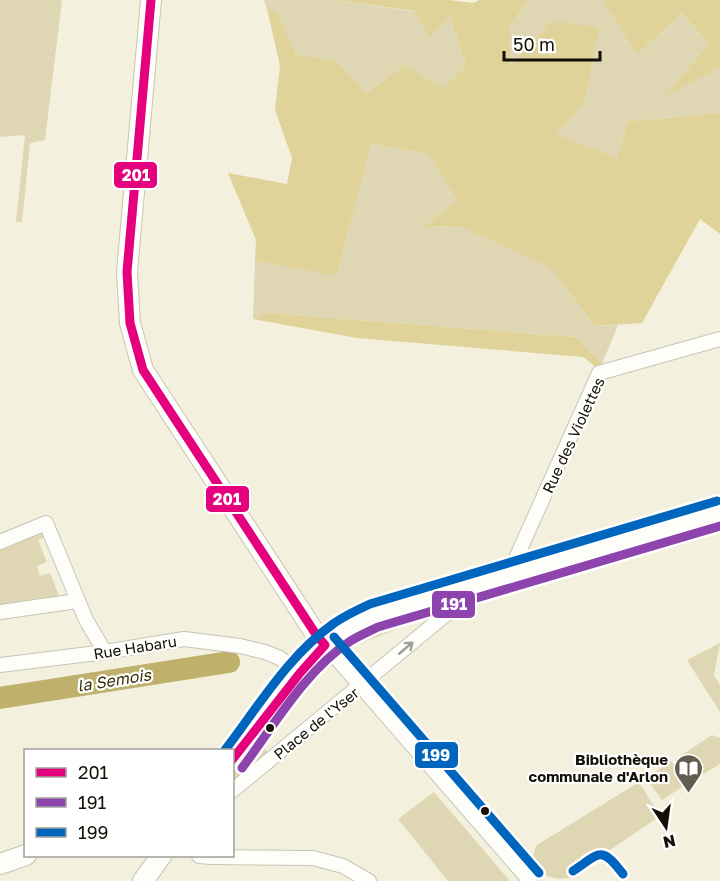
<svg xmlns="http://www.w3.org/2000/svg" width="720" height="881" font-family="'Golos Text',sans-serif">
	<style>
		.green { fill: #dfd7b3 }
		.forest { fill: #dfd39a }
		.lines { fill: none; stroke-linecap: round; stroke-linejoin: round }
		.river { stroke: #bfb06c; stroke-width: 22 }
		.minor-casing { stroke: #c8c5b6; stroke-width: 16 }
		.secondary-casing { stroke: #c8c5b6; stroke-width: 22 }
		.minor { stroke: #fdfdfa; stroke-width: 14 }
		.secondary { stroke: #fdfdfa; stroke-width: 20 }
		.bus-1-casing { stroke: #fff; stroke-width: 14 }
		.bus-2-casing { stroke: #fff; stroke-width: 14 }
		.bus-3-casing { stroke: #fff; stroke-width: 14 }
		.bus-1 { stroke: #e5007d; stroke-width: 9 }
		.bus-2 { stroke: #8e44ad; stroke-width: 9 }
		.bus-3 { stroke: #0065bd; stroke-width: 9 }
		.oneway { stroke: #9f9e98 }
		.bus-dot { fill: #131005; stroke: #fff; stroke-width: 2 }
		.labels { text-anchor: middle; dominant-baseline: central; stroke-width: 4.5; stroke-linejoin: round; paint-order: stroke }
		.street-label { font-size: 15px; fill: #131005; stroke: #fff }
		.poi-label { font-size: 15px; font-weight: bold; fill: #131005; stroke: #fff; text-anchor: end }
		.water-label { font-size: 16px; font-style: italic; fill: #393109; stroke: #fff }
		.line-badge { stroke: #fff; stroke-width: 2 }
		.badge-label { font-size: 16px; text-anchor: middle; font-weight: bold; fill: #fff }
	</style>
	<rect width="100%" height="100%" fill="#f3f0dd"/>
	<path class="green" d="M0,0H62L45,140L30,143L22,222H16L25,135L0,137Z
		M264,0H335L450,17L466,65L444,87L404,65L367,93L336,61L296,54L276,12L267,9Z
		M529,0H602L637,55L682,13L709,44L667,95L720,68V113L628,121L617,158L556,134L584,104L509,67V27Z
		M371,144L429,154L457,201L424,227L458,226L549,267L595,326L618,325L602,364L576,337L267,313L253,319L255,261L337,275Z
		M38,531L43,532L47,536L38,540L47,562L37,566L40,576L50,573L59,596L69,593L70,598L3,606L0,604V547Z
		M395,619L397,629L352,647L346,637L358,631Z
		M720,643L714,675L720,685V712L687,660Z
		M712,735L720,738V764L695,779L680,756Z
		M256,739L271,756L236,784L233,781L232,770Z
		M671,761L687,784L662,800L646,778Z
		M639,782L660,816L569,878C545,881 524,870 537,845Z
		M434,792L510,881H448L398,819Z"/>
	<path class="forest" d="M335,0H448L474,3L479,0H529L509,27L510,67L551,21L599,27L584,104L556,134L617,158L628,121L720,113V234L700,219L642,323L595,326L549,267L458,226L423,227L457,201L429,154L371,144L337,276L255,261L256,240L228,173L287,184L292,158L275,110L280,66L267,9L276,11L296,54L336,61L367,93L404,65L444,87L466,65L450,17L430,37L414,11Z
		M602,0H720V68L665,96L709,44L682,13L637,55Z
		M267,313L576,337L602,364L595,366L583,357L357,338L253,319Z"/>
	<g class="lines">
		<path class="river" d="M0,698L229,662"/>
		<defs>
			<path id="minor" d="M0,542L46,523L86,620L105,652
				M508,576L599,373L720,339
				M0,612L77,601
				M325,645L530,881
				M0,665L105,652L184,639L240,646L265,652L280,658L300,673
				M232,791L478,588
				M199,856L212,857L313,858L343,866L369,881"/>
			<path id="secondary" d="M151,0L127,272L130,323L143,370L317,636L325,645
				M232,761C261,724 302,659 340,633C350,626 362,622 373,616L720,513
				M0,864L26,855
				M143,881L161,856"/>
		</defs>
		<use href="#minor" class="minor-casing"/>
		<use href="#secondary" class="secondary-casing"/>
		<use href="#minor" class="minor"/>
		<use href="#secondary" class="secondary"/>
		<defs>
			<path id="bus-1" d="M151,0L127,272L130,323L143,370L317,636L325,645
				M232,760L300,673L325,645"/>
			<path id="bus-2" d="M242,768C273,727 305,671 349,642C358,636 368,632 378,627L720,526"/>
			<path id="bus-3" d="M334,637L539,873
				M225,750C258,707 288,656 333,624C344,616 357,610 370,604L717,501
				M573,871C600,853 601,845 623,874"/>
		</defs>
		<use href="#bus-1" class="bus-1-casing"/>
		<use href="#bus-2" class="bus-2-casing"/>
		<use href="#bus-3" class="bus-3-casing"/>
		<use href="#bus-1" class="bus-1"/>
		<use href="#bus-2" class="bus-2"/>
		<use href="#bus-3" class="bus-3"/>
	</g>
	<defs><path id="oneway-shaft" d="M-6 0H5M1.5-3L5.5 0L1.5 3" fill="none" stroke-width="1.6" stroke-linecap="round" stroke-linejoin="round" transform="scale(1.5)"/></defs>
	<use class="oneway" href="#oneway-shaft" transform="translate(406 648) rotate(-40)"/>
	<defs>
		<symbol id="library-pin" viewBox="-11 -11 22 30"><path d="M0 17L-7.5 6A9.5 9.5 0 1 1 7.5 6Z" fill="#615e51" stroke="#fff"/><path d="M-6-4Q-3-5.5-.7-3.5V5Q-3 3-6 4ZM6-4Q3-5.5 .7-3.5V5Q3 3 6 4Z" fill="#fff"/></symbol>
	</defs>
	<g fill-rule="evenodd">
		<use href="#library-pin" x="672" y="752" width="33" height="45"/>
	</g>
	<g class="bus-dot">
		<circle cx="270" cy="728" r="5"/>
		<circle cx="485" cy="811" r="5"/>
	</g>
	<g class="labels">
		<g class="street-label">
			<text transform="translate(573 435) rotate(-65)">Rue des Violettes</text>
			<text transform="translate(135 647) rotate(-9)">Rue Habaru</text>
			<text transform="translate(316 723) rotate(-39)">Place de l'Yser</text>
		</g>
		<g class="poi-label">
			<text x="668" y="759">Bibliothèque<tspan x="668" dy="17">communale d'Arlon</tspan></text>
		</g>
		<g class="water-label">
			<text transform="translate(114 680) rotate(-9)">la Semois</text>
		</g>
	</g>
	<g class="line-badge">
		<rect x="113" y="161" width="45" height="28" rx="6" fill="#e5007d"/>
		<rect x="205" y="485" width="45" height="28" rx="6" fill="#e5007d"/>
		<rect x="431" y="590" width="45" height="29" rx="6" fill="#8e44ad"/>
		<rect x="414" y="741" width="45" height="28" rx="6" fill="#0065bd"/>
	</g>
	<g class="badge-label">
		<text x="136" y="181">201</text>
		<text x="227" y="505">201</text>
		<text x="454" y="610">191</text>
		<text x="436" y="761">199</text>
	</g>
	<rect x="24" y="749" width="210" height="108" fill="#ffffff" stroke="#a19f9b" stroke-width="1.5"/>
	<rect x="36" y="768" width="30" height="9" fill="#e5007d" stroke="#a19f9b" stroke-width="1.5"/>
	<text x="78" y="779" font-size="18" fill="#131005">201</text>
	<rect x="36" y="798" width="30" height="9" fill="#8e44ad" stroke="#a19f9b" stroke-width="1.5"/>
	<text x="78" y="809" font-size="18" fill="#131005">191</text>
	<rect x="36" y="828" width="30" height="9" fill="#0065bd" stroke="#a19f9b" stroke-width="1.5"/>
	<text x="78" y="839" font-size="18" fill="#131005">199</text>
	<g transform="translate(666 827) rotate(167)" stroke="#ffffff" stroke-width="4.5" paint-order="stroke">
	<path d="M0-4.5L10 22L0 15L-10 22Z" fill="#131005"/>
	<text y="-9" font-size="16" font-weight="bold" text-anchor="middle" fill="#131005">N</text>
	</g>
	<path d="M504 51v9h96v-9" fill="none" stroke="#131005" stroke-width="3"/>
	<text x="513" y="51" font-size="18" fill="#131005" stroke="#ffffff" stroke-width="4.5" paint-order="stroke">50 m</text>
</svg>
